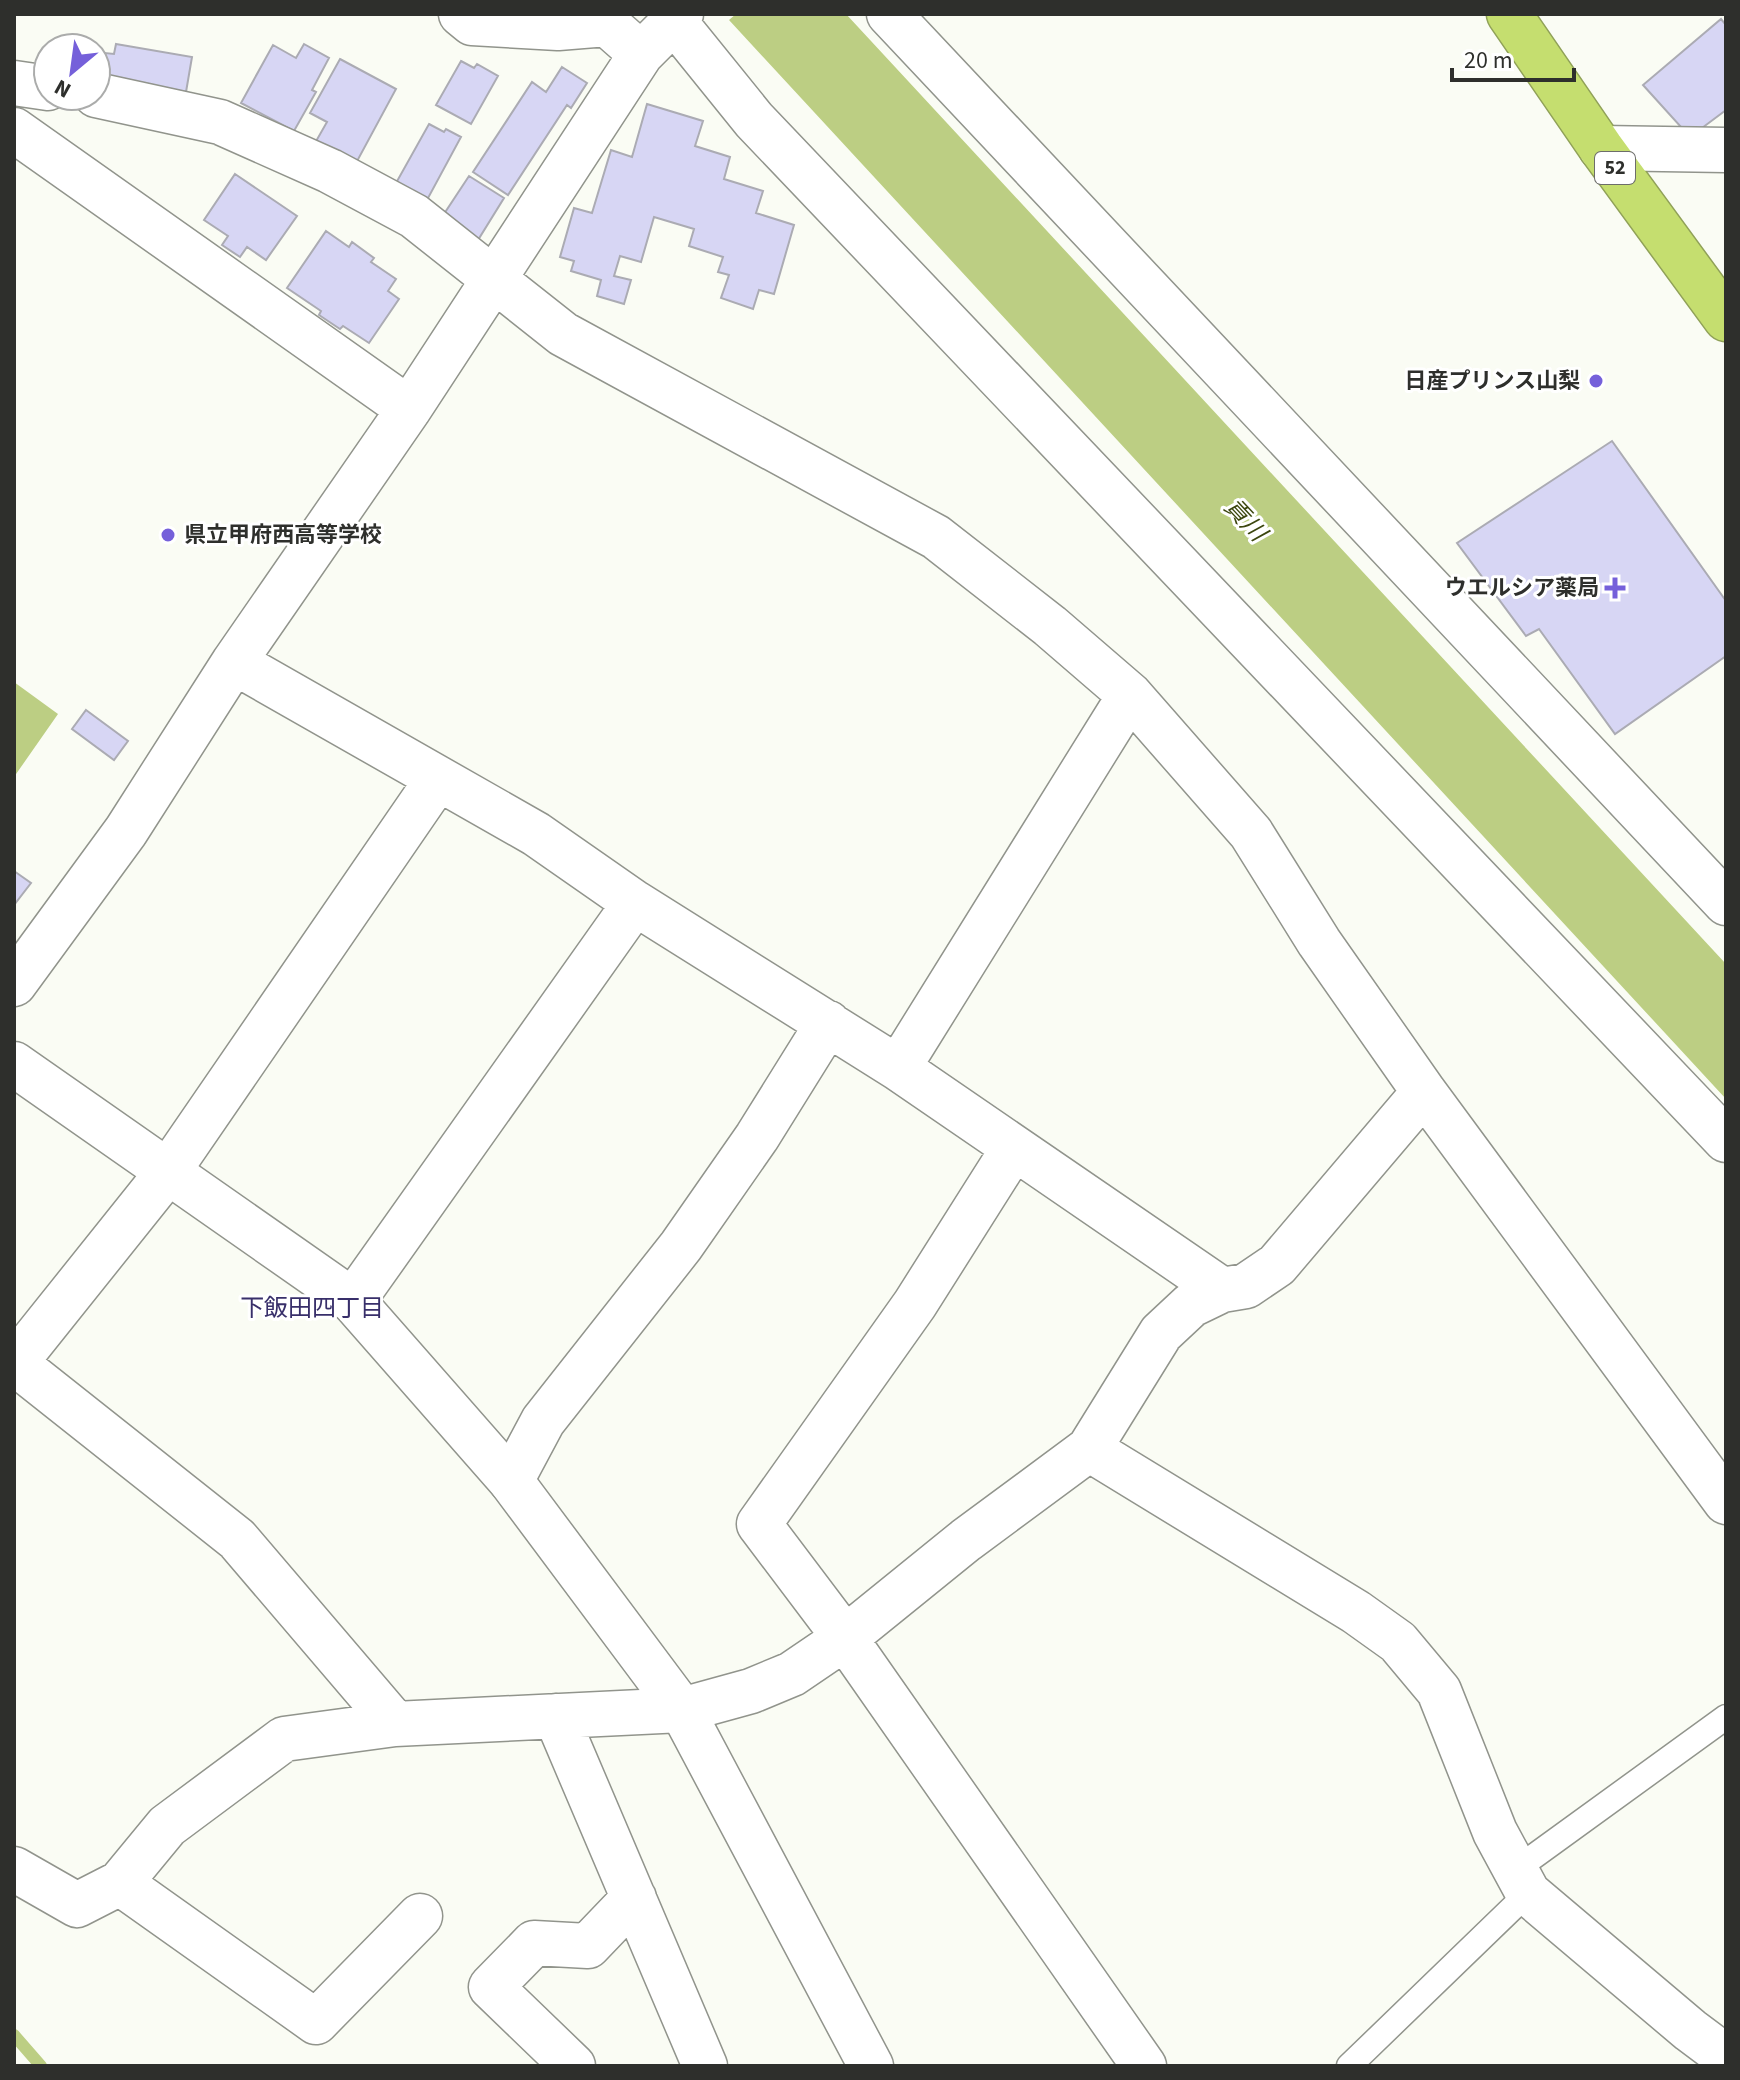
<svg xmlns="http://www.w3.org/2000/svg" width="1740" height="2080" font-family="'Source Sans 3','Noto Sans JP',sans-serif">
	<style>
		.water { fill: #bcce83 }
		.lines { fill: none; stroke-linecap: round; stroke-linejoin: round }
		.stream { stroke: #bcce83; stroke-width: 12 }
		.building { fill: #d7d6f4; stroke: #ababb3; stroke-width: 2 }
		.lane-casing { stroke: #91948c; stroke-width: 27 }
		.street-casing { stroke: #91948c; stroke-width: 47 }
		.secondary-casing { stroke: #91948c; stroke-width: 47 }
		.highway-casing { stroke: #90a158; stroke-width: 47 }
		.lane { stroke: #fff; stroke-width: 24 }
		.street { stroke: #fff; stroke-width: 44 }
		.secondary { stroke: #fff; stroke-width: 44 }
		.highway { stroke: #c5de6f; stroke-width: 44 }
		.poi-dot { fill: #7560da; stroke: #fff; stroke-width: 3 }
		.labels { text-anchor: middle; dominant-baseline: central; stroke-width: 6; stroke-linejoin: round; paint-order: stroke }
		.shield { fill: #fff; stroke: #6d6d6b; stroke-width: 2 }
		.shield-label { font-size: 20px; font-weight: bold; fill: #2e2f2c }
		.poi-label { font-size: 22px; font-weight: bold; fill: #2e2f2c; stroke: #fff; text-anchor: end }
		.water-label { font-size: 24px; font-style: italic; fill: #3c470f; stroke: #fff }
		.neighbourhood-label { font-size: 24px; fill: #382f6a; stroke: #fff }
	</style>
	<rect width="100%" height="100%" fill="#fafcf4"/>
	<path class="water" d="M736,14H846L1726,964V1099L729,20Z
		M14,682L58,714L14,777Z"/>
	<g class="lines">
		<path class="stream" d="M14,2035L41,2066"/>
	</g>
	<path class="building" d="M1721,19L1726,25V110L1690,137L1643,85Z
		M116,44L192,57L186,92L101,78L105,53L114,54Z
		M304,44L329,58L312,90L316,92L294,131L241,103L273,45L296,58Z
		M340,59L396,89L355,165L315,143L327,122L310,113Z
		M461,61L474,68L477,64L498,76L471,124L436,105Z
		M562,67L587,83L571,108L567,105L508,195L473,172L532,82L546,92Z
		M647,104L703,121L695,146L730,157L724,179L763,191L756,213L794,225L774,294L759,290L753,309L721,298L729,275L718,272L723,257L689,246L694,229L654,217L641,262L620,256L614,276L631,280L624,304L597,296L601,280L571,271L574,261L560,257L574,208L592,213L611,150L632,157Z
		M429,124L444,132L446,129L461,137L427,200L396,183Z
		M235,174L297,216L266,260L247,247L240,257L222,245L228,236L204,220Z
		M469,176L504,198L478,240L442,217Z
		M326,231L349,247L352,242L374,258L371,262L396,279L388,291L399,299L369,343L343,326L340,329L319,315L321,311L287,288Z
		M1612,441L1726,601V656L1615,734L1539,629L1526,636L1457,543Z
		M86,710L128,741L114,760L72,729Z
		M14,871L31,883L14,905Z"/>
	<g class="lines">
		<defs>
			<path id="lane" d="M1515,1870L1726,1717
				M1349,2066L1528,1893"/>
			<path id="street" d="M461,14L472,23L558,28L607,24L641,54
				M889,14L1726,903
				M674,21L754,120L1726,1140
				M14,83L48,88
				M96,95L220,122L330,171L414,216L563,334L936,537L1050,626L1130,695L1251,833L1319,942L1424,1092L1726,1502
				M14,130L409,409
				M1601,148L1726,150
				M234,662L536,834L635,903L898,1068L1222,1290
				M14,984L126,831L234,662L409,409L641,54L681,14
				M898,1068L1130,695
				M1013,1149L915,1304L759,1524L845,1638L1144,2066
				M353,1301L635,903
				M1089,1449L1356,1612L1398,1642L1439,1691L1495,1832L1528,1893L1690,2030L1726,2057
				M511,1481L543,1421L681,1246L757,1137L828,1023
				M556,1716L705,2066
				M395,1724L237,1539L15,1363L167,1173L437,780
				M14,1869L77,1905L120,1883L167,1826L284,1739L395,1724L682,1710L751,1691L792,1674L845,1638L966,1540L1089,1449L1161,1333L1191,1305L1222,1290L1246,1286L1277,1265L1424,1092
				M120,1883L316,2022L420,1916
				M573,2066L491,1987L534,1943L588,1946L634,1898"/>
			<path id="secondary" d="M14,1064L353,1301L511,1481L682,1710L871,2066"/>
			<path id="highway" d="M1509,14L1601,148L1726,319"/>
		</defs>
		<use href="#lane" class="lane-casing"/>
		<use href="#street" class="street-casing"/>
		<use href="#secondary" class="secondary-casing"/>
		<use href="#highway" class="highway-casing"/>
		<use href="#lane" class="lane"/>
		<use href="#street" class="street"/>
		<use href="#secondary" class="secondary"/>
		<use href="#highway" class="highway"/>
	</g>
	<g class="poi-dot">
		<circle cx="1596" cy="381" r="8"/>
		<circle cx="168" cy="535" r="8"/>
		<path d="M1611 576h8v8h8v8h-8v8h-8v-8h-8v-8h8z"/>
	</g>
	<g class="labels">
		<rect class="shield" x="1595" y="152" width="40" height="32" rx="6"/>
		<g class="shield-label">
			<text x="1615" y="168">52</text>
		</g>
		<g class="poi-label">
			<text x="1580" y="381">日産プリンス山梨</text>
			<text x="184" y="535" text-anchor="start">県立甲府西高等学校</text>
			<text x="1599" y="588">ウエルシア薬局</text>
		</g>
		<g class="water-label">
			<text transform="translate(1245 520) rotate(47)">貢川</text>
		</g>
		<g class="neighbourhood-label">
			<text x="312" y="1308">下飯田四丁目</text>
		</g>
	</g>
	<rect width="1740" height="2080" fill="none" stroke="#2e2f2c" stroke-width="32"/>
	<g transform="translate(72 72) rotate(209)"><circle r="38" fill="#ffffff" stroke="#abacab" stroke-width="2"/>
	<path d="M0-6L14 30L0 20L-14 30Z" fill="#7560da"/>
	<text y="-12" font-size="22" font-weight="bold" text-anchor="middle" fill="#2e2f2c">N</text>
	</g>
	<path d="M1452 68v12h122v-12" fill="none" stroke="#2e2f2c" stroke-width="4"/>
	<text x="1464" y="68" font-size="24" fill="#2e2f2c" stroke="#ffffff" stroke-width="6" paint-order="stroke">20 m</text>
</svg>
